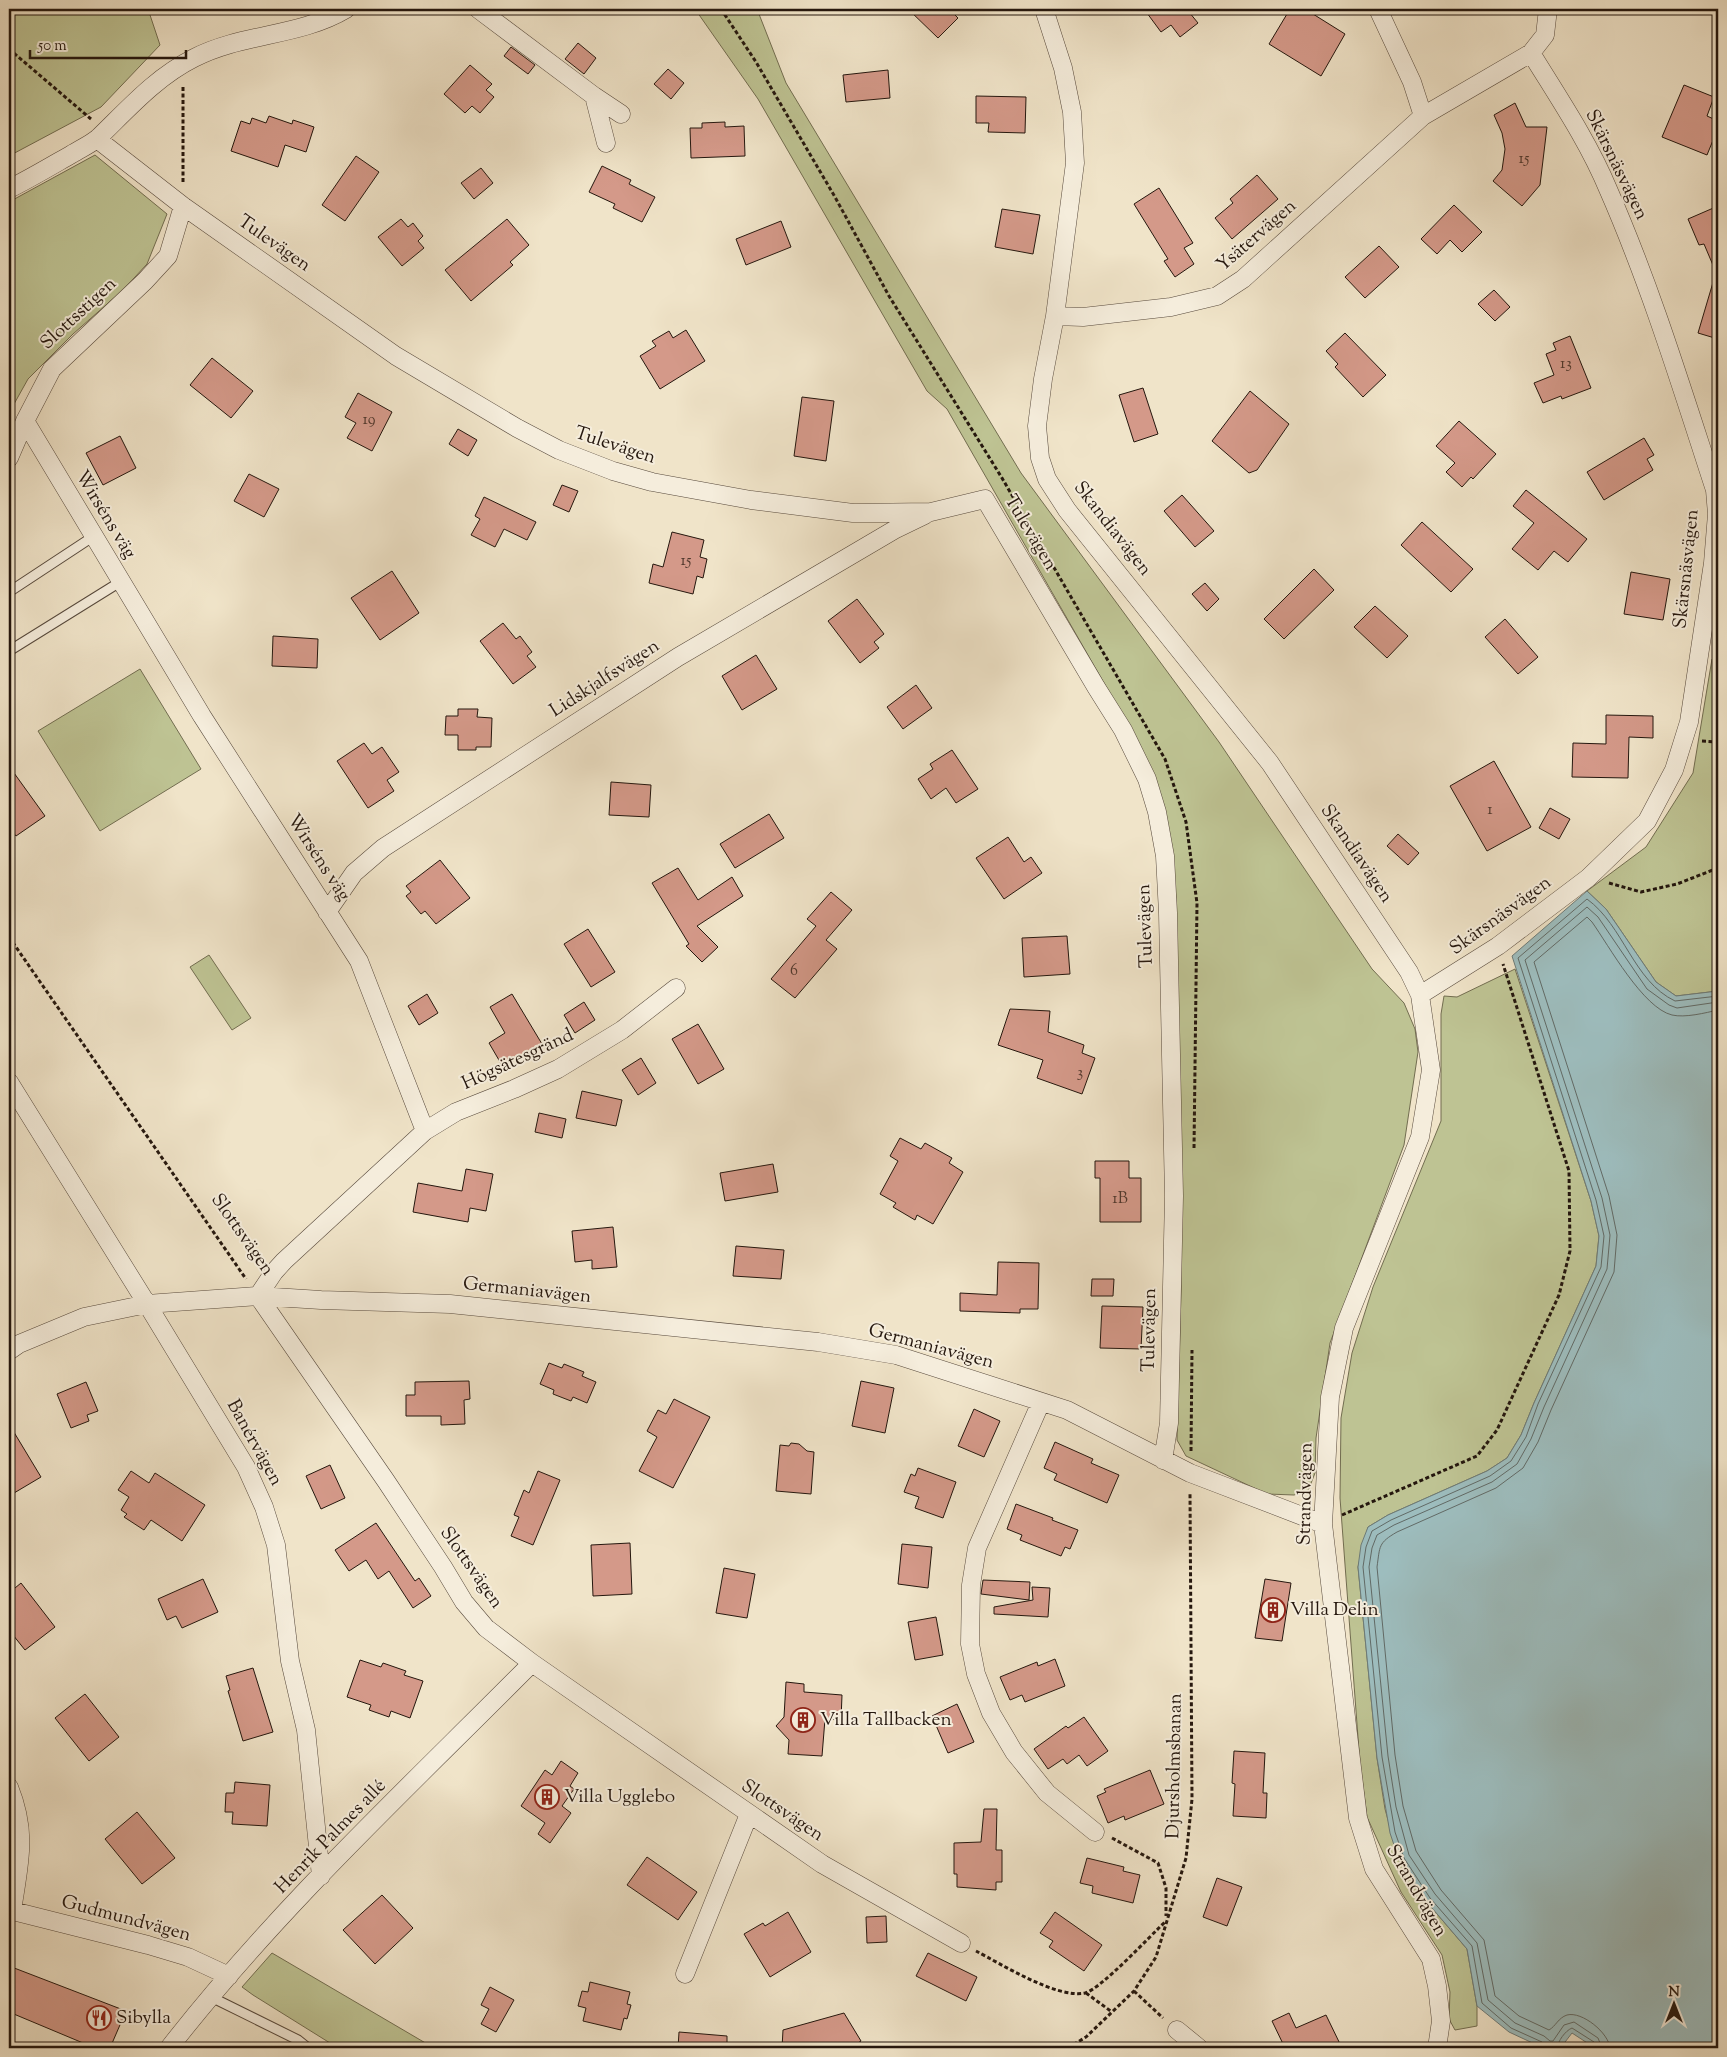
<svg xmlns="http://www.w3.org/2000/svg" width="1727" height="2057" font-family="'Sorts Mill Goudy',serif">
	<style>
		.green { fill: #bec393; stroke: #726d50 }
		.water { fill: #9dbdbe; stroke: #6d7b78 }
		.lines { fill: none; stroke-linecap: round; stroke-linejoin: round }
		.shore { stroke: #616a66; stroke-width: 1 }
		.building { fill: #d49989; stroke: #25170e }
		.service-casing { stroke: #584a3d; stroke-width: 11 }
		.minor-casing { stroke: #584a3d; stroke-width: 19 }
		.path { stroke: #25170e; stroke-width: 3; stroke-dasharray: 4 2.5; stroke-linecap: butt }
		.service { stroke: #f5eddc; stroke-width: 9 }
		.minor { stroke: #f5eddc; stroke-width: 18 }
		.labels { text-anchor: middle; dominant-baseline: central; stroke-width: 4; stroke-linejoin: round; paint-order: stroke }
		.number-label { font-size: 16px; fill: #51382d }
		.street-label { font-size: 19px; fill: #25170e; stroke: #f5eddc }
		.poi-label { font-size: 19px; fill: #25170e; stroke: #f5eddc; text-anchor: start }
	</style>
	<rect width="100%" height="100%" fill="#f0e4c9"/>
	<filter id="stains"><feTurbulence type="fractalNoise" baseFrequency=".004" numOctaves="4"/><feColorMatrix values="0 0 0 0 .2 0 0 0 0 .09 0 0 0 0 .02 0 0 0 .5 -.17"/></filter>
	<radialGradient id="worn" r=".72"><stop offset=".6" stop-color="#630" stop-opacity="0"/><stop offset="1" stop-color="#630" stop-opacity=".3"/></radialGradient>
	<path class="green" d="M9,9H148L160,45L101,107L9,156Z
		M695,9H757L786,83L1021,473L1219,742L1372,969L1404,1003L1415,1029L1418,1052L1404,1145L1330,1343L1316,1438L1315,1473L1308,1491L1294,1495L1267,1494L1186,1456L1177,1440L1181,1290L1176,897L1161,800L1112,697L947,409L927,391L758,99Z
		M95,155L167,214L147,264L123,290L73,334L28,379L9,413V202Z
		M1718,658V991L1676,996L1656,982L1606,909L1587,891L1646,847L1693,773L1712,659Z
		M140,669L201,769L100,831L38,731Z
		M209,955L251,1018L232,1030L190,967Z
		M1515,969L1591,1201L1599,1236L1596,1266L1534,1403L1521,1435L1507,1458L1487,1471L1388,1515L1368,1527L1358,1567L1377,1758L1385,1809L1399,1860L1426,1901L1467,1949L1477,2006V2026L1455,2030L1449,2019L1450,1992L1442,1955L1401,1892L1367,1817L1360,1764L1340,1498L1341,1418L1352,1353L1373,1287L1441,1121V1014L1444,996L1457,997Z
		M272,1953L434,2048H338L253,1995L242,1987Z"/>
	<path class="water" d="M1587,891L1606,909L1656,982L1676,996L1718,991V2048H1595L1572,2033L1562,2046H1539L1509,2032L1477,2006L1467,1949L1426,1901L1399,1860L1390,1833L1377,1758L1358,1567L1361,1545L1368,1527L1388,1515L1487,1471L1507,1458L1521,1435L1534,1403L1596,1266L1599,1236L1591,1201L1512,956Z"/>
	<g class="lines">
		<path class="shore" d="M1544,2048L1542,2042L1511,2028L1482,2003L1472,1946L1430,1898L1404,1858L1395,1832L1382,1757L1363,1567L1366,1547L1372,1531L1391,1520L1490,1476L1511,1461L1526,1437L1538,1404L1601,1267L1604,1236L1596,1200L1518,958L1587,899C1624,926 1633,981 1675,1001L1718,996
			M1557,2048C1558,2041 1565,2031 1572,2028L1594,2042L1596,2048
			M1602,2048L1598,2038L1574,2022L1564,2025L1553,2041H1550L1544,2036L1515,2023L1488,2000L1477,1943L1435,1894L1409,1855L1396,1807L1388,1756L1369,1567L1372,1548L1377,1535L1394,1525L1492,1482L1517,1464L1531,1439L1544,1407L1607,1269L1610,1235L1602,1198L1525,960L1587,907L1598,917L1647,989L1669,1005L1677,1008L1718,1002
			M1610,2048C1609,2033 1582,2011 1567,2015C1558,2018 1556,2026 1549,2030L1519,2016L1495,1996L1484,1940L1441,1890L1416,1851L1403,1806L1395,1755L1377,1567C1380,1546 1378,1543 1397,1532L1496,1488L1523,1468L1538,1442L1551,1410L1614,1272L1617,1235L1609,1196L1534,962L1587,917L1592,922C1609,946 1643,1008 1672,1015C1685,1018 1705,1013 1718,1010"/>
	</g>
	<path class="building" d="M908,9H949L958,18L938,38Z
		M1144,9H1193L1189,12L1198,23L1180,37L1171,25L1161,32Z
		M1290,9H1305L1345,34L1321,76L1269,44Z
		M578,43L596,58L584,74L565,59Z
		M511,47L535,65L528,74L504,56Z
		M470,65L492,84L486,90L494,97L480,113L472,106L465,113L444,94Z
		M668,69L684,83L671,99L654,84Z
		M888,70L890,98L846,102L843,75Z
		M1684,85L1714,97L1707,116L1718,121V128L1707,155L1662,137Z
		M976,96L1026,97L1025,133L988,132L989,123H976Z
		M1515,103L1526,127H1547L1540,185L1522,206L1493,181L1502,170L1505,149L1502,133L1494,115Z
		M269,116L292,124L293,120L314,127L306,152L285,145L278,167L231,151L241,121L250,124L252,118L266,123Z
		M725,122V127L744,126L745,156L691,158L690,128H702V123Z
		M356,156L379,172L345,221L322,205Z
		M602,166L631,180L629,184L655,197L642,222L613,208L615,204L589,192Z
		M481,168L493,183L474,199L461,183Z
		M1257,175L1278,199L1232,239L1215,218L1233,203L1230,199Z
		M1159,188L1193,243L1184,248L1194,264L1175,277L1164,261L1168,259L1134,204Z
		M1454,205L1482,232L1462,252L1450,240L1437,254L1421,239Z
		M1718,206V277L1704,244L1699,245L1688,219Z
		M1002,209L1040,215L1033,254L995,247Z
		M401,219L408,227L413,223L423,236L418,241L424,248L402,266L378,237Z
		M507,219L529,245L510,262L513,265L471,301L445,270Z
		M781,221L791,247L746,265L736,239Z
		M1379,246L1399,267L1365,298L1345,277Z
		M1714,279L1718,280V339L1698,333Z
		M1494,290L1510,307L1495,321L1478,304Z
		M686,330L705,361L660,389L640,356L656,346L652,341L669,331L673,338Z
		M1345,333L1386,375L1363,397L1335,367L1338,364L1326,351Z
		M1570,336L1591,388L1562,399L1561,396L1543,403L1534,383L1554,375L1546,354L1556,350L1553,343Z
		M212,358L253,391L231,418L190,385Z
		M1143,388L1158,434L1134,442L1119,395Z
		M1250,391L1289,424L1257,470L1249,473L1212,441Z
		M358,393L392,412L372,451L347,438L356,423L345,417Z
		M802,397L834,401L826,461L794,456Z
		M1459,421L1496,454L1473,479L1471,477L1462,487L1446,472L1455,463L1436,446Z
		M458,429L477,440L468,456L449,444Z
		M120,436L136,468L103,485L86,453Z
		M1644,438L1654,455L1647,459L1653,470L1604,500L1587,472Z
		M249,474L279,489L264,517L234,501Z
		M562,485L578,491L569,512L553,505Z
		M1526,490L1587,539L1568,562L1554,551L1538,570L1512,549L1534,523L1513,506Z
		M1182,495L1214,531L1195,547L1164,511Z
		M484,497L536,522L527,540L504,529L495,547L471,535L480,519L475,516Z
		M1422,522L1473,569L1451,592L1401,545Z
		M672,532L704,540L700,557L707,559L703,578L697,576L693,594L649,583L653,564L663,567Z
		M1314,569L1334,590L1284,639L1264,619Z
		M392,571L419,613L380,640L351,598Z
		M1631,572L1670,579L1663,620L1624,614Z
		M1205,583L1219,599L1207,611L1192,594Z
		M857,599L884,634L874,642L879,648L860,663L828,621Z
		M1375,606L1408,636L1387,658L1354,627Z
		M1505,619L1538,657L1518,674L1485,637Z
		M503,623L516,639L520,636L532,652L527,656L536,667L513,684L480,641Z
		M273,636L318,639L317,668L272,666Z
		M756,655L777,689L742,710L722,676Z
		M916,685L932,708L903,729L887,707Z
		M458,709H478L477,717L492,718L491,747H476V750H458V735H445L446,716H458Z
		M1606,715L1653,716V738L1629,737L1628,778L1572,777L1573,743L1606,744Z
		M364,743L372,754L382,747L399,772L387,780L394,791L368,808L337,761Z
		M952,750L978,789L956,803L946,788L931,799L918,779L933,769L930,764Z
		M1494,761L1531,827L1487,851L1450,786Z
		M9,766L45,816L16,836L9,827Z
		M611,782L651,785L649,817L609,815Z
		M1550,808L1570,819L1559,839L1539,828Z
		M769,814L784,838L735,868L720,844Z
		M1398,834L1419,853L1408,865L1387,846Z
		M1008,837L1024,862L1031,857L1042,873L1004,899L976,858Z
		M440,860L470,898L436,924L425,911L421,914L406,896L411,892L406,886Z
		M678,868L698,900L732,877L743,896L697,926L718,947L702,962L686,946L689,944L652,883Z
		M831,892L852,910L826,940L837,949L795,998L771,979L816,926L807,919Z
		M588,929L615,972L591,987L564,944Z
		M1067,936L1070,974L1024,977L1022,938Z
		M427,994L438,1013L419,1025L408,1006Z
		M512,994L542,1044L503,1067L489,1043L505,1033L490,1007Z
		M584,1002L595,1020L575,1033L564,1015Z
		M1010,1009L1050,1011L1048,1032L1084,1045L1082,1053L1095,1058L1082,1094L1037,1078L1043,1060L998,1045Z
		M698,1024L724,1069L698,1084L672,1039Z
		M641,1058L656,1083L638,1095L622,1070Z
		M582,1091L622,1100L616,1126L576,1118Z
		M539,1113L566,1119L562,1138L535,1132Z
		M900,1138L921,1149L925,1143L952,1158L949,1163L963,1172L933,1224L917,1215L915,1220L893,1207L896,1203L880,1194L898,1161L890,1156Z
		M1095,1161H1129V1178H1141V1222H1100V1178H1095Z
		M773,1164L778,1192L725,1201L720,1173Z
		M466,1169L493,1174L486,1211L470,1208L468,1222L413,1212L418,1183L462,1191Z
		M613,1227L617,1267L592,1269V1260L575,1262L572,1231Z
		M736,1246L784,1250L781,1279L733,1276Z
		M998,1262L1039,1263L1038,1309H1020V1313L960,1311V1293L997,1295Z
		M1092,1279H1114L1113,1296H1091Z
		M1102,1306L1143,1307L1141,1349L1100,1348Z
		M549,1363L562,1368L564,1364L584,1372L582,1376L596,1382L587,1403L573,1397L571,1401L553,1394L554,1390L540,1384Z
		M469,1381L470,1399L464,1400L465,1424L441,1425V1416H406V1395H415V1382Z
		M861,1381L894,1388L885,1433L852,1426Z
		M86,1382L98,1411L87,1415L89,1421L71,1428L57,1394Z
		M674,1399L710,1417L673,1488L639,1471L657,1437L647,1431L658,1410L666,1414Z
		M974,1409L1000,1421L984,1457L958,1446Z
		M9,1424L41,1477L9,1496Z
		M1055,1442L1093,1459L1091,1463L1119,1475L1107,1503L1054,1480L1057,1474L1044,1468Z
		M791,1443L799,1444L807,1451L814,1452L811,1494L776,1491L780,1445L789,1446Z
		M330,1465L345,1498L321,1509L306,1476Z
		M918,1468L956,1482L943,1518L915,1508L919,1497L904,1492L911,1474L915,1476Z
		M131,1471L149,1483L155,1473L205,1505L182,1541L151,1520L144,1530L124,1517L127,1514L121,1510L129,1497L118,1490Z
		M538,1471L560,1480L533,1545L511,1536L519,1517L514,1515L524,1490L529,1493Z
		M1016,1504L1053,1518L1052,1520L1078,1530L1070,1549L1065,1547L1061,1556L1020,1540L1022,1535L1007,1529Z
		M376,1523L415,1581L419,1578L431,1596L413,1608L389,1571L378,1579L366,1560L349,1571L335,1550Z
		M630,1543L632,1594L593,1596L591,1545Z
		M902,1544L932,1547L928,1588L898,1584Z
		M724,1568L755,1574L747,1618L716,1613Z
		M203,1579L218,1612L182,1628L176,1616L167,1620L158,1599Z
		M1265,1579L1291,1583L1282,1641L1255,1638Z
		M983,1580L1030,1582L1029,1600L981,1594Z
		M21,1583L55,1627L25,1650L9,1630V1593Z
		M1032,1587L1050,1588L1048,1617L994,1614V1607L1033,1600Z
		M936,1617L943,1655L915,1660L908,1622Z
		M1055,1659L1065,1686L1025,1702L1022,1695L1010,1700L1000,1677L1037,1662L1038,1666Z
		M360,1660L381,1667L383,1663L406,1671L404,1675L423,1681L410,1718L391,1711L389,1717L369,1710L371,1705L347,1697Z
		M253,1668L273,1732L243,1741L228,1691L230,1690L226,1676Z
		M786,1682L804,1684V1692L842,1695L841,1720L825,1719L822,1756L788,1754L789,1740L776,1726L784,1717Z
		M85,1694L119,1737L89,1761L55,1718Z
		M957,1704L974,1742L948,1753L932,1716Z
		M1084,1717L1108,1751L1087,1766L1079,1755L1067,1764L1063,1759L1048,1769L1034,1749L1066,1726L1068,1728Z
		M1234,1751L1265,1753L1263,1793H1267L1266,1818L1233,1816L1235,1784L1232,1783Z
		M561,1761L578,1773L570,1786L574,1789L562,1806L571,1813L550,1843L538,1834L545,1823L521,1806L545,1770L552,1775Z
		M1150,1770L1164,1804L1125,1820L1124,1816L1108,1823L1097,1796L1106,1792L1104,1789Z
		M235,1782L270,1785L267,1826L232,1824L233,1812H225L226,1793H234Z
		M984,1809H997L996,1850H1002V1882H996V1890L957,1887V1874H954V1843L981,1842Z
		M137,1812L175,1858L142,1884L105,1839Z
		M647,1857L697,1892L678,1920L627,1885Z
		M1087,1858L1124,1867L1123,1871L1140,1875L1133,1903L1092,1893L1093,1886L1080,1883Z
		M1217,1878L1242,1887L1227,1926L1203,1917Z
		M382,1895L413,1928L375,1964L343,1930Z
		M788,1912L811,1952L770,1977L744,1934L763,1923L765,1926Z
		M1055,1912L1102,1945L1084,1971L1049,1947L1053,1941L1040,1933Z
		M886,1916L887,1942L867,1943L866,1917Z
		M928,1953L977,1977L966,2001L916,1976Z
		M9,1966L126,2011L110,2048H95L9,2012Z
		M590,1982L630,1992L627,2004L631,2005L627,2019L624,2018L621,2030L583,2021L586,2008L578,2006L582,1991L588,1992Z
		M490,1987L514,2000L496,2032L481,2024L489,2009L481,2005Z
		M844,2013L861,2041L850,2048H834L832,2044L818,2048H782L783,2030Z
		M1289,2013L1296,2028L1326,2015L1342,2048H1285L1272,2021Z
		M679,2032L727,2036V2048H678Z"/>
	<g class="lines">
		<defs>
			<path id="service" d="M9,592L94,536
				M9,651L120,582
				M209,1996L298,2040L308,2048"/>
			<path id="minor" d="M478,9L594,96L606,143
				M1044,9L1063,68L1072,112L1075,163L1055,316L1043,379L1037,426L1040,458L1047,479L1067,510L1270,763L1409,972L1420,995L1431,1070L1420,1137L1344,1328L1330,1397L1323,1524L1358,1818L1374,1869L1431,1959L1437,1986L1441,2021L1437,2048
				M594,96L621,114
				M1423,116L1531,53
				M97,139L183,206L396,356L517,428L559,450L613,471L652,482L751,500L853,513L931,512L985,499L1096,687L1123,730L1147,779L1157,812L1165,856L1168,913L1174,1196L1169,1423L1163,1460
				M9,189C31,178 51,166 72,154C80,149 91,144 98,138C128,109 156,77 194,58C242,33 299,37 346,9
				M1055,316L1083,317L1171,307L1217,296L1243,279L1423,116L1412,82L1378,9
				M25,421L202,716L359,961L425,1131L284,1261L274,1272L258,1296L386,1481L443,1567L464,1602L486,1628L532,1663L822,1864L961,1943
				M9,458L25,421L52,369L145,281L168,256L183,206
				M327,912L354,873L383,848L678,657L894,530L925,515
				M1420,995L1498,946L1588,878L1647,821L1674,770L1689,722L1713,563L1717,514L1715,490C1682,389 1651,287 1608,189C1588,141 1558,97 1531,53L1545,35L1548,9
				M9,1082L147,1304L246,1467L264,1507L276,1545L290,1661L306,1730L321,1876
				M425,1131L456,1112L514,1089L558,1069L622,1030L676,988
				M9,1351L19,1344L84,1317L147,1304L258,1296L321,1300L450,1304L818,1342L896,1355L1067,1410L1190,1473L1323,1524
				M1041,1402L977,1548L971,1585L970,1644L976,1674L991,1713L1014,1752L1047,1793L1095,1832
				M9,1787C28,1834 19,1863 12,1911
				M9,1910L148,1945L188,1957L229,1976
				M685,1974L749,1814
				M1177,2030L1199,2048
				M169,2048C277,1909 408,1788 532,1663"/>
		</defs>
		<use href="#service" class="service-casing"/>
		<use href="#minor" class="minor-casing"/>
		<path class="path" d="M721,9L756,62L835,197L889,296L1002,478L1165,759L1186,822L1197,903L1194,1149
			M9,49L91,119
			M183,87V183
			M1702,741L1718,742
			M1609,883L1641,892L1677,884L1718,868
			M9,937L246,1279
			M1191,1451L1192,1350
			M1342,1515L1477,1456L1497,1430L1559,1295L1570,1251L1569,1171L1503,964
			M1112,1838L1158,1863L1166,1888V1916
			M976,1951C1001,1964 1057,1999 1085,1993C1101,1989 1151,1935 1165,1922
			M1134,1991L1163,2018
			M1086,1993L1112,2012
			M1068,2048L1086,2037L1134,1991L1156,1957L1186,1858L1192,1799L1190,1493"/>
		<use href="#service" class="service"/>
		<use href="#minor" class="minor"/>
	</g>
	<defs>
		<symbol id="building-ring" viewBox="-11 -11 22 22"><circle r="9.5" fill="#f5eddc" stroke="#8f2418" stroke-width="1.5"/><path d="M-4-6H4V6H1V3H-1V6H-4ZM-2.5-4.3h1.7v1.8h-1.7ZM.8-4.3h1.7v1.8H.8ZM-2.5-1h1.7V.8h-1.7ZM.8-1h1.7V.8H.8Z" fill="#8f2418"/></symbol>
		<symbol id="restaurant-ring" viewBox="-11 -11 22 22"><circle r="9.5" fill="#f5eddc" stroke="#8f2418" stroke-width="1.5"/><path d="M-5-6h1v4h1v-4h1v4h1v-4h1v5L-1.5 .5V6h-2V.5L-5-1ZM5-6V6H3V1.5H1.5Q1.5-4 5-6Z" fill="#8f2418"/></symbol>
	</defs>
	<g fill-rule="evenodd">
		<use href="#building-ring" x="1259" y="1596" width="28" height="28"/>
		<use href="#building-ring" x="789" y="1706" width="28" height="28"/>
		<use href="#building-ring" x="533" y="1783" width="28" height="28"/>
		<use href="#restaurant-ring" x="85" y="2004" width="28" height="28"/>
	</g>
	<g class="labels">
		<g class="number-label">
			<text x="1524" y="159">15</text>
			<text x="1566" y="364">13</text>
			<text x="369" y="420">19</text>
			<text x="686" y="561">15</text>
			<text x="1490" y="810">1</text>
			<text x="794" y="971">6</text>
			<text x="1080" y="1073">3</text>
			<text x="1120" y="1199">1B</text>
		</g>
		<g class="street-label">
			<text transform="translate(1616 165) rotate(64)">Skärsnäsvägen</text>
			<text transform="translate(1257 236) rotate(-41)">Ysätervägen</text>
			<text transform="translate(274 244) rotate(35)">Tulevägen</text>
			<text transform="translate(79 314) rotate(-43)">Slottsstigen</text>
			<text transform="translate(615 446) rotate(18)">Tulevägen</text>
			<text transform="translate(105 515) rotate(59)">Wirséns väg</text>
			<text transform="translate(1112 529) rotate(52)">Skandiavägen</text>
			<text transform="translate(1030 533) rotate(59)">Tulevägen</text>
			<text transform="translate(1687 569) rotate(-84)">Skärsnäsvägen</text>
			<text transform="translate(605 679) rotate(-33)">Lidskjalfsvägen</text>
			<text transform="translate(1356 854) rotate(56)">Skandiavägen</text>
			<text transform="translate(318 858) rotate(57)">Wirséns väg</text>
			<text transform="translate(1501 916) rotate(-36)">Skärsnäsvägen</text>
			<text transform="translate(1146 926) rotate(-92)">Tulevägen</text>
			<text transform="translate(518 1060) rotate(-25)">Högsätesgränd</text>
			<text transform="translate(242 1235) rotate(55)">Slottsvägen</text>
			<text transform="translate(527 1291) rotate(6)">Germaniavägen</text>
			<text transform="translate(1150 1330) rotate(-89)">Tulevägen</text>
			<text transform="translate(931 1347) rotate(15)">Germaniavägen</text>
			<text transform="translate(254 1443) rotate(61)">Banérvägen</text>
			<text transform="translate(1306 1494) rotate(-89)">Strandvägen</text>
			<text transform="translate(471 1568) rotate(55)">Slottsvägen</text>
			<text transform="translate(1175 1766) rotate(-89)">Djursholmsbanan</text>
			<text transform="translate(782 1811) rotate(34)">Slottsvägen</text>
			<text transform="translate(331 1837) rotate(-46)">Henrik Palmes allé</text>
			<text transform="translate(1416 1891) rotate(60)">Strandvägen</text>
			<text transform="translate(126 1919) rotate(15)">Gudmundvägen</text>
		</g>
		<g class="poi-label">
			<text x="1290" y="1610">Villa Delin</text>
			<text x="820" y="1720">Villa Tallbacken</text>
			<text x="564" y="1797">Villa Ugglebo</text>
			<text x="116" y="2018">Sibylla</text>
		</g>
	</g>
	<rect width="1727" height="2057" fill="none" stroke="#f0e4c9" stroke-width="30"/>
	<rect x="10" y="10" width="1707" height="2037" fill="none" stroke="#25170e" stroke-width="2.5"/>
	<rect x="15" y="15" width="1697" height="2027" fill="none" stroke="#25170e"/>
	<g transform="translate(1674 2004)" stroke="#f5eddc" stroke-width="4" paint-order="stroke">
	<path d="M0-4L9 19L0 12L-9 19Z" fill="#25170e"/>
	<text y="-8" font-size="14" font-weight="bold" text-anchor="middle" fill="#25170e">N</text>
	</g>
	<path d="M30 50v8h156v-8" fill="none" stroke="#25170e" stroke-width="2.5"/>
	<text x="38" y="50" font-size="15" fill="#25170e" stroke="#f5eddc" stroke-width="4" paint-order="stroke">50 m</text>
	<rect width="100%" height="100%" filter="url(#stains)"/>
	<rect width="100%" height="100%" fill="url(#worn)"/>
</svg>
